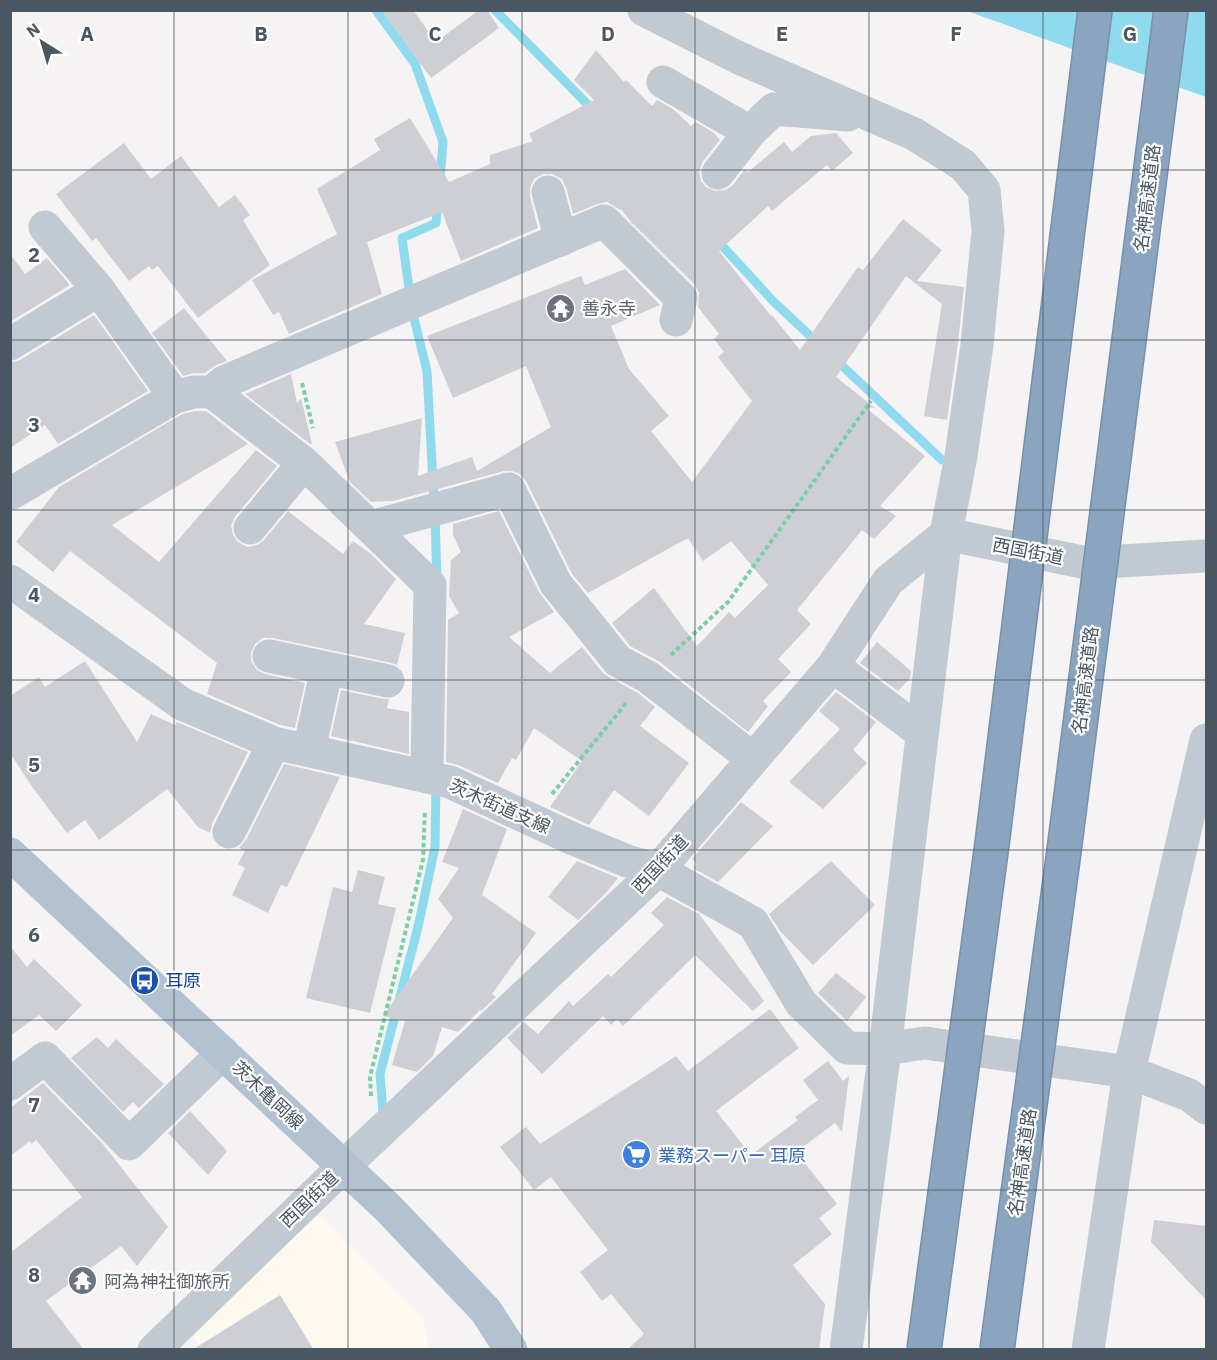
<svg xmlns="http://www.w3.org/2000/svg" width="1217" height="1360" font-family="'IBM Plex Sans','Noto Sans JP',sans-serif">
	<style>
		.commercial { fill: #fdf9ef }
		.water { fill: #90daee }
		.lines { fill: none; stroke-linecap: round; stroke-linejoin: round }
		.stream { stroke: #90daee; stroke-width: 9 }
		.building { fill: #cdcfd5 }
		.path { stroke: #7ad0a6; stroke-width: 4; stroke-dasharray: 4.5 3; stroke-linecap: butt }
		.minor { stroke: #c1cad2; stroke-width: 33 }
		.major { stroke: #b3c2d1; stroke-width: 33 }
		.highway-bridge-casing { stroke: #7690ad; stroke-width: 36; stroke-linecap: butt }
		.highway-bridge { stroke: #8ba5c1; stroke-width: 33 }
		.grid { fill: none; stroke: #4a5661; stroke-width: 1.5; stroke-opacity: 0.55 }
		.labels { text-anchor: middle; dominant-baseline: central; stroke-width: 4.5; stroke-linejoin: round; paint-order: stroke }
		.street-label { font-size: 18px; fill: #4a5661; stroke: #fff }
		.worship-label { font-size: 18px; fill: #5b616d; stroke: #fff; text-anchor: start }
		.transit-label { font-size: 18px; fill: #164399; stroke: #fff; text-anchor: start }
		.shop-label { font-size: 18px; fill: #366cbe; stroke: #fff; text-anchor: start }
		.grid-label { font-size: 20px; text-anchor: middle; font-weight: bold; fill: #4a5661; stroke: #fff; stroke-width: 4.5; stroke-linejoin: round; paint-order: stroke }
	</style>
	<rect width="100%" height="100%" fill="#f5f3f3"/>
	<path class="commercial" d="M314,1211L423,1319L429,1349H202L191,1332Z"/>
	<path class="water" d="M967,11H1206V97L1203,96Z"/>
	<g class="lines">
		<path class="stream" d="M376,10L415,64L443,142L440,180
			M495,10L594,111
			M715,238L773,301L819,344
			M836,360L942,460
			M434,503L427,371L412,310L402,238L436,223L438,202
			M435,517L437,581
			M383,1112L380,1074L418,927L435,847L436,784"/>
	</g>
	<path class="building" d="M381,10H413L436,42L479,10H487L499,28L431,78Z
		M596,50L624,82L626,80L652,106L657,100L673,109L691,126L696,122L714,133L720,140L703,161L699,171L701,181L706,187L715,191L726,190L733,185L745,169L748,172L784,142L792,152L811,136L836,133L853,153L832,171L827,165L772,211L768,206L719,251L771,316L772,315L800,350L858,267L863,270L903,219L942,250L917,281L964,287L958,343L947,420L924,416L942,304L906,276L836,377L875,408L865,407L925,456L880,506L896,516L874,539L862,530L797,610L811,624L778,659L791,672L763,701L768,706L748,732L660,662L630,646L612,623L654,588L697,646L729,612L735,618L768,585L731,541L703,561L688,538L588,593L572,574L526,481L520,474L512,471H504L393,501L371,502L350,482L335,442L422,418L418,476L472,457L477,471L551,427L526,366L453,398L427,336L581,276L585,285L625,269L660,305L611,326L629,369L669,416L651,431L692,482L752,401L718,357L724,352L714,339L719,334L698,307L699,293L695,285L631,222L621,209L620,210L607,202L597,204L573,214L566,187L562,179L552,174H543L534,179L530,188V197L538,228L461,261L442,212L367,242L382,294L289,334L279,312L273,315L252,280L337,234L317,189L380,150L374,139L410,118L449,182L490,164V155L533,141L529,134L594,100L574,80Z
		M124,143L151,179L181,156L219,207L235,195L250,215L243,220L270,265L198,318L158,266L152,270L149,266L129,281L96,238L92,241L56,194Z
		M10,254L25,274L47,258L70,285L10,322Z
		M184,308L227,361L216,365L205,373H194L183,376L152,333Z
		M94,315L148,391L58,444L45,425L10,448V363L20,360Z
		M291,374L297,403L301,398L312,444H310L245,394Z
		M196,411H206L248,444L112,525L159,562L256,450L277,466L235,517L231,525L233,535L238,542L247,547L257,545L264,540L288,511L343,554L353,541L371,554L396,579L364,624L405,633L397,665L392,663L273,638H263L255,644L251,653V661L257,670L265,674L305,683L295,728L280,725L207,694L217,663L70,551L53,572L16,542L59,487L182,414Z
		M499,511L539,592L554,612L509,637L550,673L582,647L603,673L609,677L638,693L655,707L640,726L689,763L649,816L614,790L589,825L550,807L582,761L534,728L516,760L512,758L498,783L458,765L446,762L448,620L459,613L449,596L451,560L461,552L453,535V524Z
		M877,642L911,671L910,678L898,691L860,663Z
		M85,661L137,742L151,714L175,725L177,722L248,752L212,824L210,833L198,827L167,789L99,840L85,820L67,833L33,788L10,753V696L39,677L45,687Z
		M341,690L384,699H389L387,708L409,712V754L331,736Z
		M836,692L876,722L853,750L867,763L823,809L789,782L840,729L819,711Z
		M284,764L340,777L287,887L281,885L268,913L232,895L245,868L238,864L245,851L239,848L246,840Z
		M741,802L773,826L718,882L693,868L697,864L692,859Z
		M463,809L507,829L482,895L536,933L492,994L496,997L481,1011L480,1010L458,1032L442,1027L433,1056L417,1072L392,1065L405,1021L383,1016L453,918L438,899L459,868L442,862Z
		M577,861L618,878L607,892L578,920L548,897Z
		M831,861L875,905L813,965L780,931L769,914Z
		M358,870L385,877L378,904L396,908L370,1013L306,998L333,887L352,892Z
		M667,897L699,914L764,1001L753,1011L695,955L623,1026L617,1019L611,1025L603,1016L542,1074L507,1038L524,1022L538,1034L569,1001L573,1006L608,974L611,977L664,925L651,913Z
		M10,946L27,967L34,959L82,1005L56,1031L39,1015L10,1036Z
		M836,973L866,997L847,1021L818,993Z
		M770,1009L799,1048L716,1111L751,1155L798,1120L795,1117L818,1100L803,1080L828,1061L843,1081L849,1076L842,1132L835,1123L796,1152L837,1204L819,1218L832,1234L793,1265L825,1304L819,1350H627L644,1334L611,1294L602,1301L580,1272L608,1250L551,1177L534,1190L500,1147L526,1127L540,1144L676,1056L688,1071Z
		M97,1037L108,1048L116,1039L164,1084L139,1108L133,1102L123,1112L71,1058Z
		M43,1083L102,1143L168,1227L137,1266L121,1246L46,1301L84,1350H10V1253L82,1197L36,1140L32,1144L30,1141L10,1156V1108Z
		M190,1111L227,1151L208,1175L168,1133Z
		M1154,1220L1206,1226V1300L1151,1242Z
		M280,1295L314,1350H192Z"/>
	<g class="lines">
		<path class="path" d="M302,383L313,428
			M671,655L728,602L871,401
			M552,794L627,702
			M371,1096L370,1077L423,860L425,810"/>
		<path class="minor" d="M644,10L739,58L914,134L963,165L984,190L988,231L977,345L961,456L946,534L885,1049L846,1350
			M663,82L750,132L774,109L848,115
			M718,173L750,132
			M548,192L561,240
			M10,344L99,290
			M212,392L304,463L430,585L427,777
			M175,397L194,392H212L224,382L604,221L681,298L676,320
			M10,494L175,397L99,290L45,227
			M371,527L509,489L556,584L618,661L648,677L753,759
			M250,528L304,463
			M946,534L1087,563L1206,556
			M10,581L182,704L274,743L450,782L569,837L627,861L658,870L753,923L801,1003L847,1048L885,1049L925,1043L1129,1072L1189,1095L1206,1108
			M269,656L388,681
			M833,666L922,733
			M309,750L327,668
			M229,832L274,743
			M10,1084L45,1058L129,1144L223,1053
			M154,1350L344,1166L658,870L833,666L888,581L946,534
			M1088,1350L1129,1072L1206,740"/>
		<path class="major" d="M10,854L388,1208L486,1311L511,1350"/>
		<defs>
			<path id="highway-bridge" d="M924,1350L992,844L1095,10
				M997,1350L1064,851L1171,10"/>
		</defs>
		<use href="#highway-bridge" class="highway-bridge-casing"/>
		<use href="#highway-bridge" class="highway-bridge"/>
	</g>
	<path class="grid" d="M174,10V1350M348,10V1350M522,10V1350M695,10V1350M869,10V1350M1043,10V1350M10,170H1206M10,340H1206M10,510H1206M10,680H1206M10,850H1206M10,1020H1206M10,1190H1206"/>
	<defs>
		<symbol id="temple-disc" viewBox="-11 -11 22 22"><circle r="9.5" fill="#6b7280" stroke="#fff"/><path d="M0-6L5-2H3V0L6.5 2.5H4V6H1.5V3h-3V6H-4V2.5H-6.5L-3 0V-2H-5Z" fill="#fff"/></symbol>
		<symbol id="bus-disc" viewBox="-11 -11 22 22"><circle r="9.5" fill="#1a4fb4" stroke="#fff"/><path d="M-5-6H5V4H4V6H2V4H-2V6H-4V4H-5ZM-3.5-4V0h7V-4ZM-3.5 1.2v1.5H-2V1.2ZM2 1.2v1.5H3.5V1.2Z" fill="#fff"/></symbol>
		<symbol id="supermarket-disc" viewBox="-11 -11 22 22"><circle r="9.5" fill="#3f7fe0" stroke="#fff"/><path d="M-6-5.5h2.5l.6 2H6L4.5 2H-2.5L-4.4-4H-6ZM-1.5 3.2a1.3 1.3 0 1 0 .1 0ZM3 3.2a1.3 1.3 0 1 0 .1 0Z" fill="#fff"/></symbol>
	</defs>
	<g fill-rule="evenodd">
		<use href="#temple-disc" x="544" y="292" width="33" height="33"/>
		<use href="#bus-disc" x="128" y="964" width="33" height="33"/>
		<use href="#supermarket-disc" x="620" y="1138" width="33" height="33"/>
		<use href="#temple-disc" x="66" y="1264" width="33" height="33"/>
	</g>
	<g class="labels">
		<g class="street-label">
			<text transform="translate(1147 198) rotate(-83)">名神高速道路</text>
			<text transform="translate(1028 551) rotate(11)">西国街道</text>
			<text transform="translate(1085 680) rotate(-83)">名神高速道路</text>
			<text transform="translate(500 806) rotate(24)">茨木街道支線</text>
			<text transform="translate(660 864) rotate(-47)">西国街道</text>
			<text transform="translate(268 1095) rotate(43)">茨木亀岡線</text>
			<text transform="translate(1022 1162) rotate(-82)">名神高速道路</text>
			<text transform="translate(309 1199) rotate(-44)">西国街道</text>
		</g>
		<g class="worship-label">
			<text x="582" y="308">善永寺</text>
			<text x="104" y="1281">阿為神社御旅所</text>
		</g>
		<g class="transit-label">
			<text x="165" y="980">耳原</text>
		</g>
		<g class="shop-label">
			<text x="658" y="1155">業務スーパー 耳原</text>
		</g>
	</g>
	<g class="grid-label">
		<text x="87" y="41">A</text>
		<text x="261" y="41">B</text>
		<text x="435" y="41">C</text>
		<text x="608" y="41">D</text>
		<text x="782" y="41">E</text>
		<text x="956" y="41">F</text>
		<text x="1130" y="41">G</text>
		<text x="34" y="262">2</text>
		<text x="34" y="432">3</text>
		<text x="34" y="602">4</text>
		<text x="34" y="772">5</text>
		<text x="34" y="942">6</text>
		<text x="34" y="1112">7</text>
		<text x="34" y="1282">8</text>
	</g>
	<rect width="1217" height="1360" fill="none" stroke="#4a5661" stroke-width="24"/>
	<g transform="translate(42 42) rotate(323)" stroke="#ffffff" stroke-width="4.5" paint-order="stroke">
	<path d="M0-4.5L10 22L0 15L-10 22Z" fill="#4a5661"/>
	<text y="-9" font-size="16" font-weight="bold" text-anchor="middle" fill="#4a5661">N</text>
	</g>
</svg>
